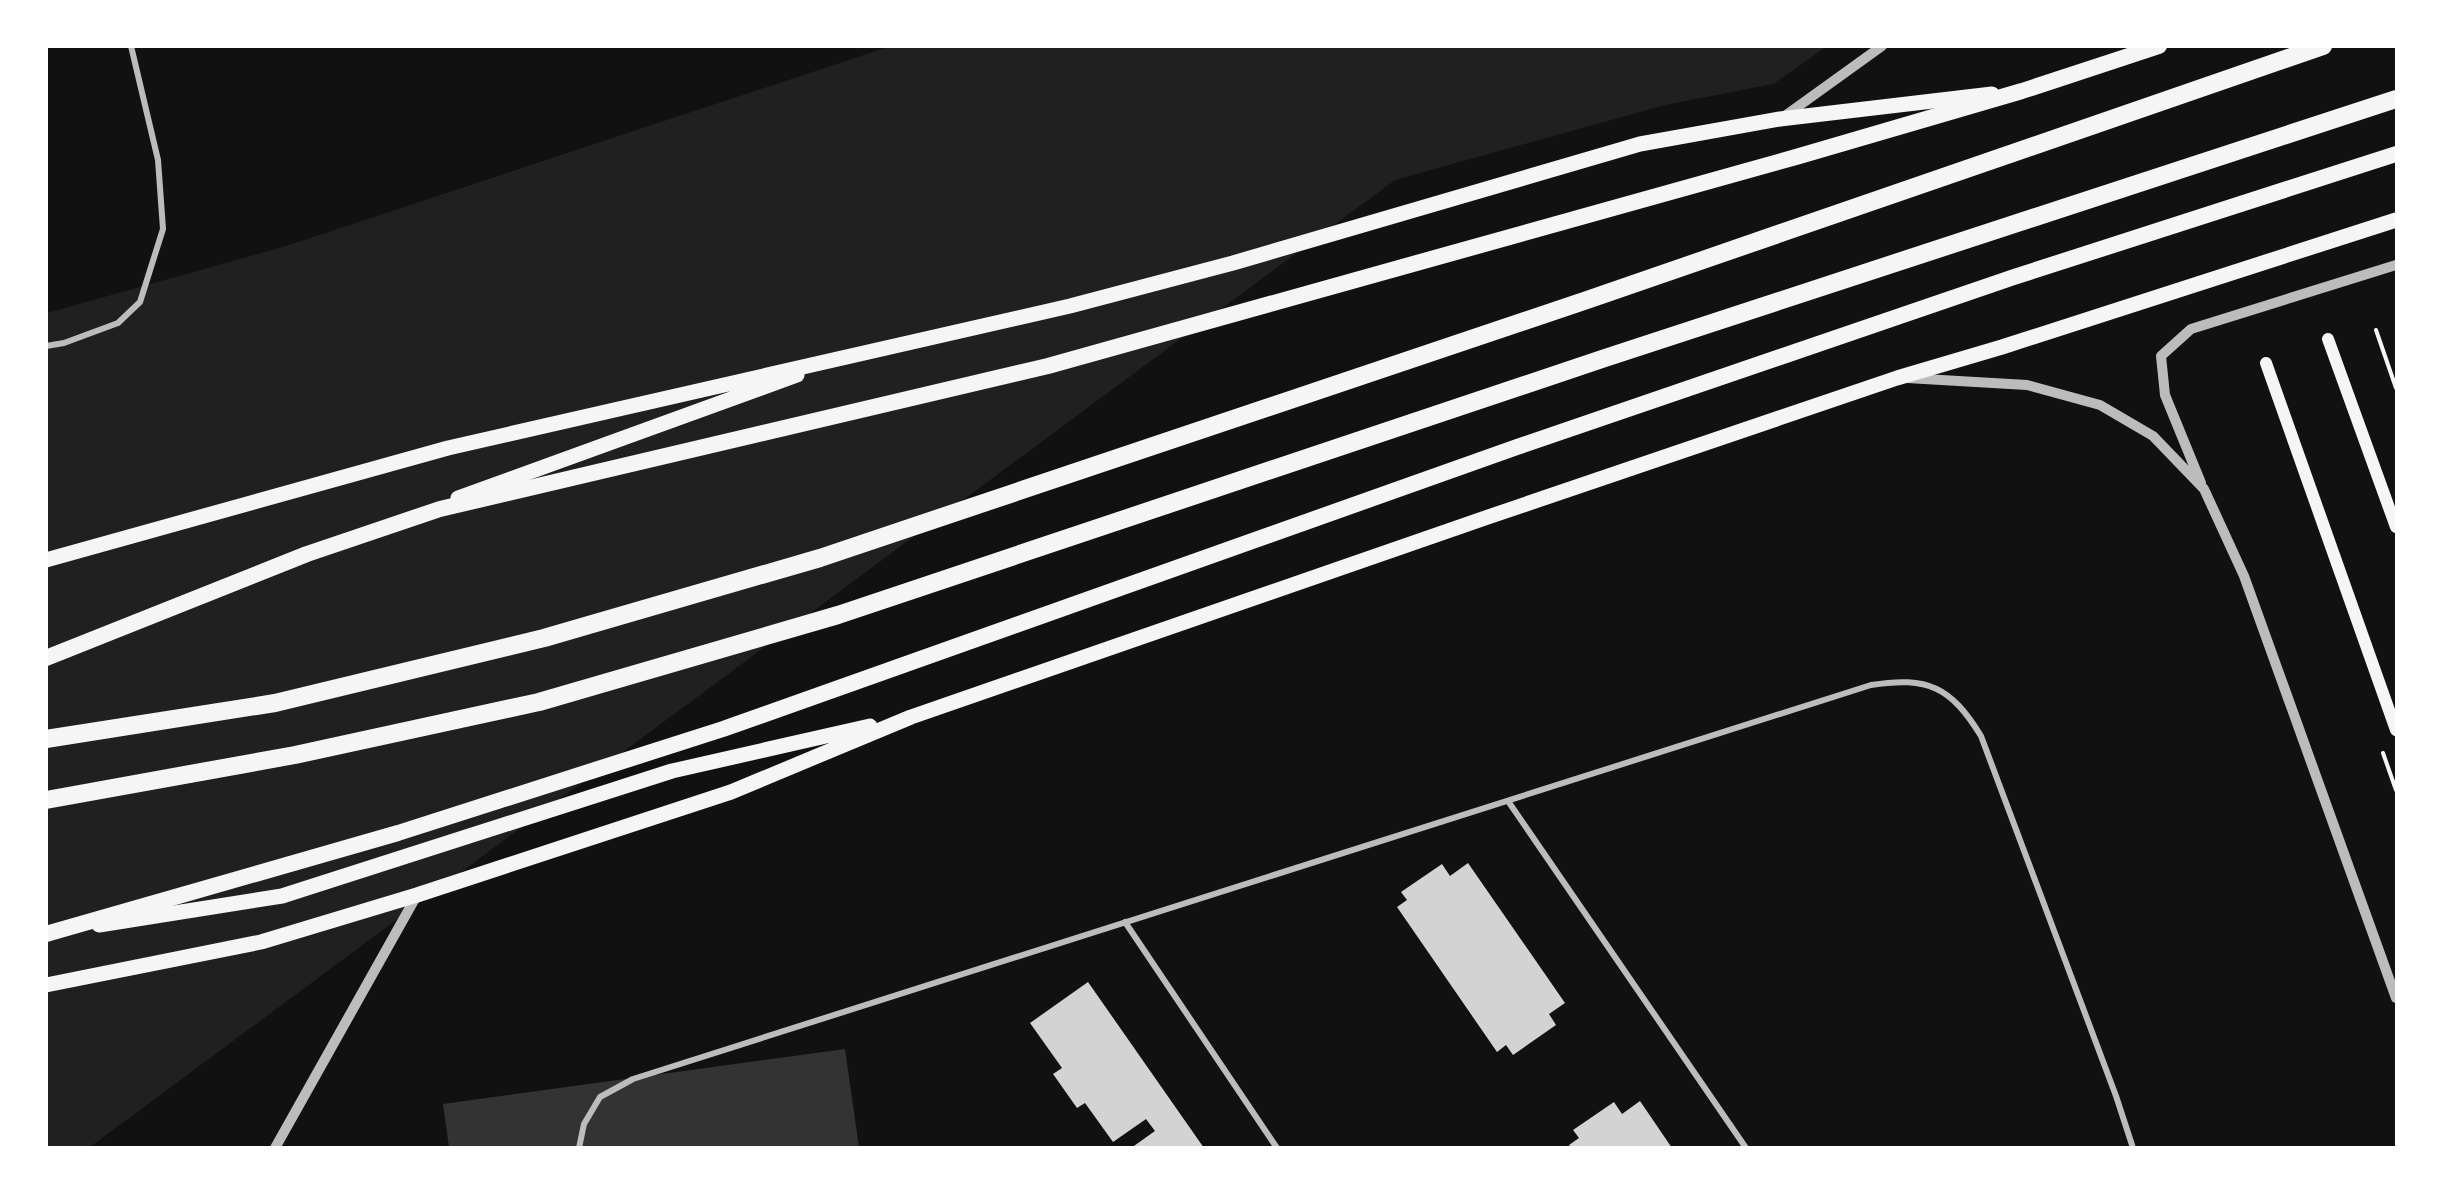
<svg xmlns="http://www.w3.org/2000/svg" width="2443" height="1194" font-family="Georgia,serif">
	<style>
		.green { fill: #202020 }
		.water { fill: #333 }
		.building { fill: #d3d3d3 }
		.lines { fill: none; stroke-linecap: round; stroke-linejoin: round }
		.path { stroke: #f5f5f5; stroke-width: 4 }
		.minor { stroke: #bcbcbc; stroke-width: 6 }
		.tertiary { stroke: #bcbcbc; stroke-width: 10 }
		.secondary { stroke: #f5f5f5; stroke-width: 12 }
		.primary { stroke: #f5f5f5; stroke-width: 15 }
		.trunk { stroke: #f5f5f5; stroke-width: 16 }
		.motorway { stroke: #f5f5f5; stroke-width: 18 }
	</style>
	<rect width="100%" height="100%" fill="#111"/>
	<path class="green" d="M888,47H1826L1773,84L1665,105L1395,180L90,1147L47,1148V313L286,246Z"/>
	<path class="water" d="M845,1049L859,1147H449L443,1104Z"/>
	<path class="building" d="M1468,863L1565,1003L1549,1014L1556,1025L1513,1055L1506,1045L1497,1052L1397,907L1407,900L1401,892L1442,864L1450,876Z
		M1088,982L1204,1148H1131L1155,1131L1146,1119L1113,1142L1085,1103L1077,1108L1053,1074L1062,1068L1030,1023Z
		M1640,1101L1672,1148H1571L1569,1145L1579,1138L1573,1130L1614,1102L1622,1114Z"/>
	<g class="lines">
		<path class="path" d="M2376,330L2396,388
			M2383,753L2396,790"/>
		<path class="minor" d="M46,346L64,343L118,323L140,302L163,229L158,160L131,46
			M1508,801L1746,1148
			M1125,922L1277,1148
			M579,1148L584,1124L600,1097L633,1079L1871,685C1928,676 1951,687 1981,736L2116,1096L2133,1148"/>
		<path class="tertiary" d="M1782,118L1882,46
			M1907,378L2027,385L2100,405L2153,436L2204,489L2244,576L2396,998
			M2201,483L2165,395L2161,356L2191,329L2396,265
			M275,1148L417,895"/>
		<path class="secondary" d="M2328,339L2396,527
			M2266,363L2396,730"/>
		<path class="primary" d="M458,498L797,375
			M46,560L448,448L1070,306L1233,263L1640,144L1780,119L1992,94
			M99,925L282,896L672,771L870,726
			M46,985L261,942L417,895L731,792L911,717L1488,517L1897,378L2002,347L2396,220"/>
		<path class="trunk" d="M46,658L307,554L440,509L1048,366L1796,157L2022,91L2159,46
			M46,934L398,833L723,729L1517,447L2014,277L2396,154"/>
		<path class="motorway" d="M46,739L275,703L544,638L820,558L1587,300L2323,46
			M46,800L295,755L539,702L838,615L1605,358L2396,99"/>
	</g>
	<rect width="2443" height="1194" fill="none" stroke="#ffffff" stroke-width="96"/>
</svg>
